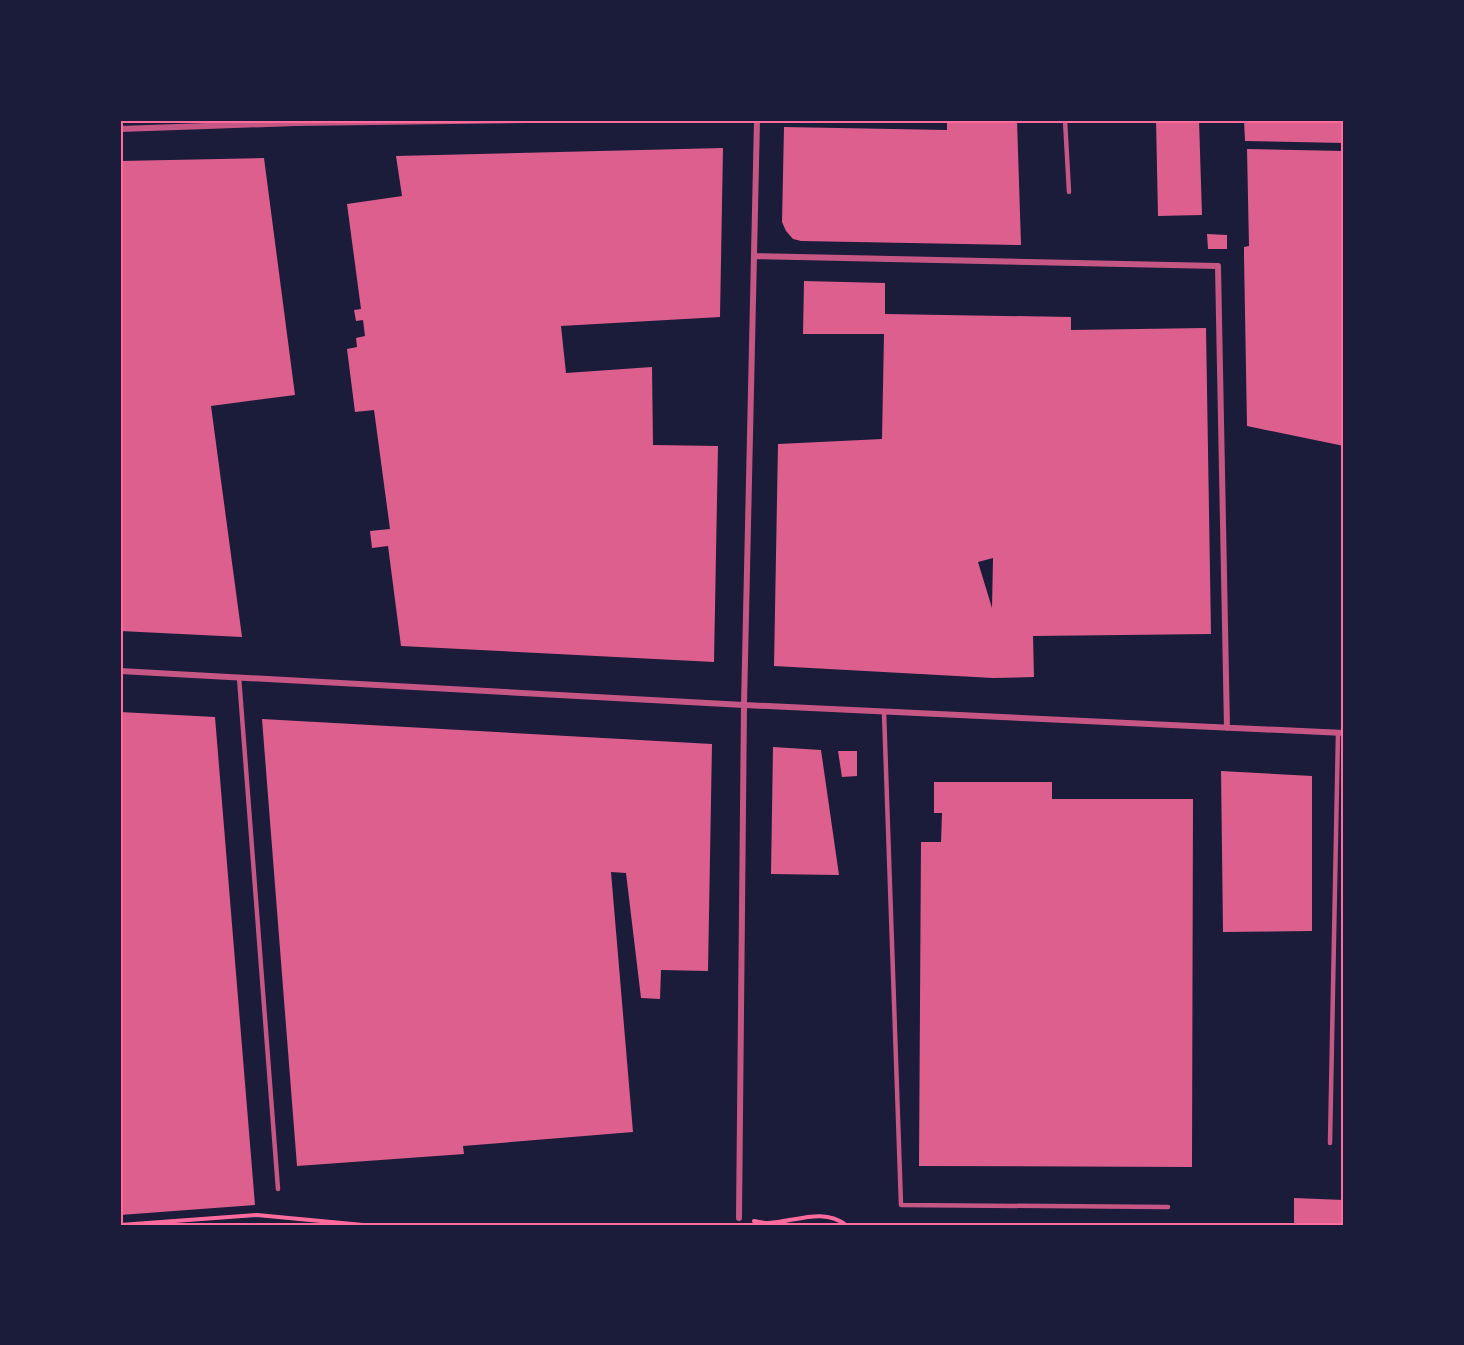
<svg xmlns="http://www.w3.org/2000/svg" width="1464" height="1345" font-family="'Playfair Display',serif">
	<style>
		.building { fill: #dd5f8e; fill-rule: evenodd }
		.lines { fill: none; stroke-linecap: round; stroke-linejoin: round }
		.path { stroke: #ff6b9d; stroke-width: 4 }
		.service { stroke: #c65784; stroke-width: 4.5 }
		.minor { stroke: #c65784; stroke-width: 6 }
		.neatline { fill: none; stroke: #ff6b9d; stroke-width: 2 }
	</style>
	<rect width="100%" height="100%" fill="#1b1b3a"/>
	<path class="building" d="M947,120H1017L1021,245L801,241L793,239L786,231L782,222L784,127L947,130Z
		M1156,120H1199L1202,215L1158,216Z
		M1244,120H1344V143L1245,141Z
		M723,148L720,317L561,326L566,373L652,367L653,445L718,446L714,662L401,646L388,546L372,548L370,531L390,529L374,410L355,412L347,349L357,347L356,338L365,336L363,320L356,321L354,310L361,309L347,204L402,196L396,156Z
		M1247,149L1344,151V446L1247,426L1244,256V247L1249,246Z
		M264,158L295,395L211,406L242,637L120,631V161Z
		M1207,234L1227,235V249H1208Z
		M804,281L885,283V314L1071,317V330L1206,328L1211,634L1033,636L1034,677L993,678L774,666L778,444L882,439L884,334H803ZM993,558L992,608L978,562Z
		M120,712L215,717L255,1205L120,1215Z
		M262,719L712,744L708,971L661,970L660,999L641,998L626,873L611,872L633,1132L463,1146L464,1154L297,1166Z
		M773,747L821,750L839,875L771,874Z
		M838,751H857V776L842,777Z
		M1221,771L1312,776V931L1223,932Z
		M934,782H1052V799H1193L1192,1167L919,1166L921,842H941L942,813H934Z
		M1294,1198L1344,1200V1225H1294Z"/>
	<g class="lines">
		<path class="path" d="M754,1221C759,1222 764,1223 768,1223C795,1222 823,1207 846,1225
			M120,1225L257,1215L363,1225"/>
		<path class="service" d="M1065,120L1069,192
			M239,677L278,1189
			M884,712L901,1205L1168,1207
			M1330,1143L1338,733"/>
		<path class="minor" d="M120,129L296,123L528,120
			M754,256L1218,266L1227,728
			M120,671L744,705L1344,733
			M739,1218L744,705L757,120"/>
	</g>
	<rect width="1464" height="1345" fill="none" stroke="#1b1b3a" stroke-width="243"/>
	<rect x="122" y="122" width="1220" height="1102" class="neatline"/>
</svg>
